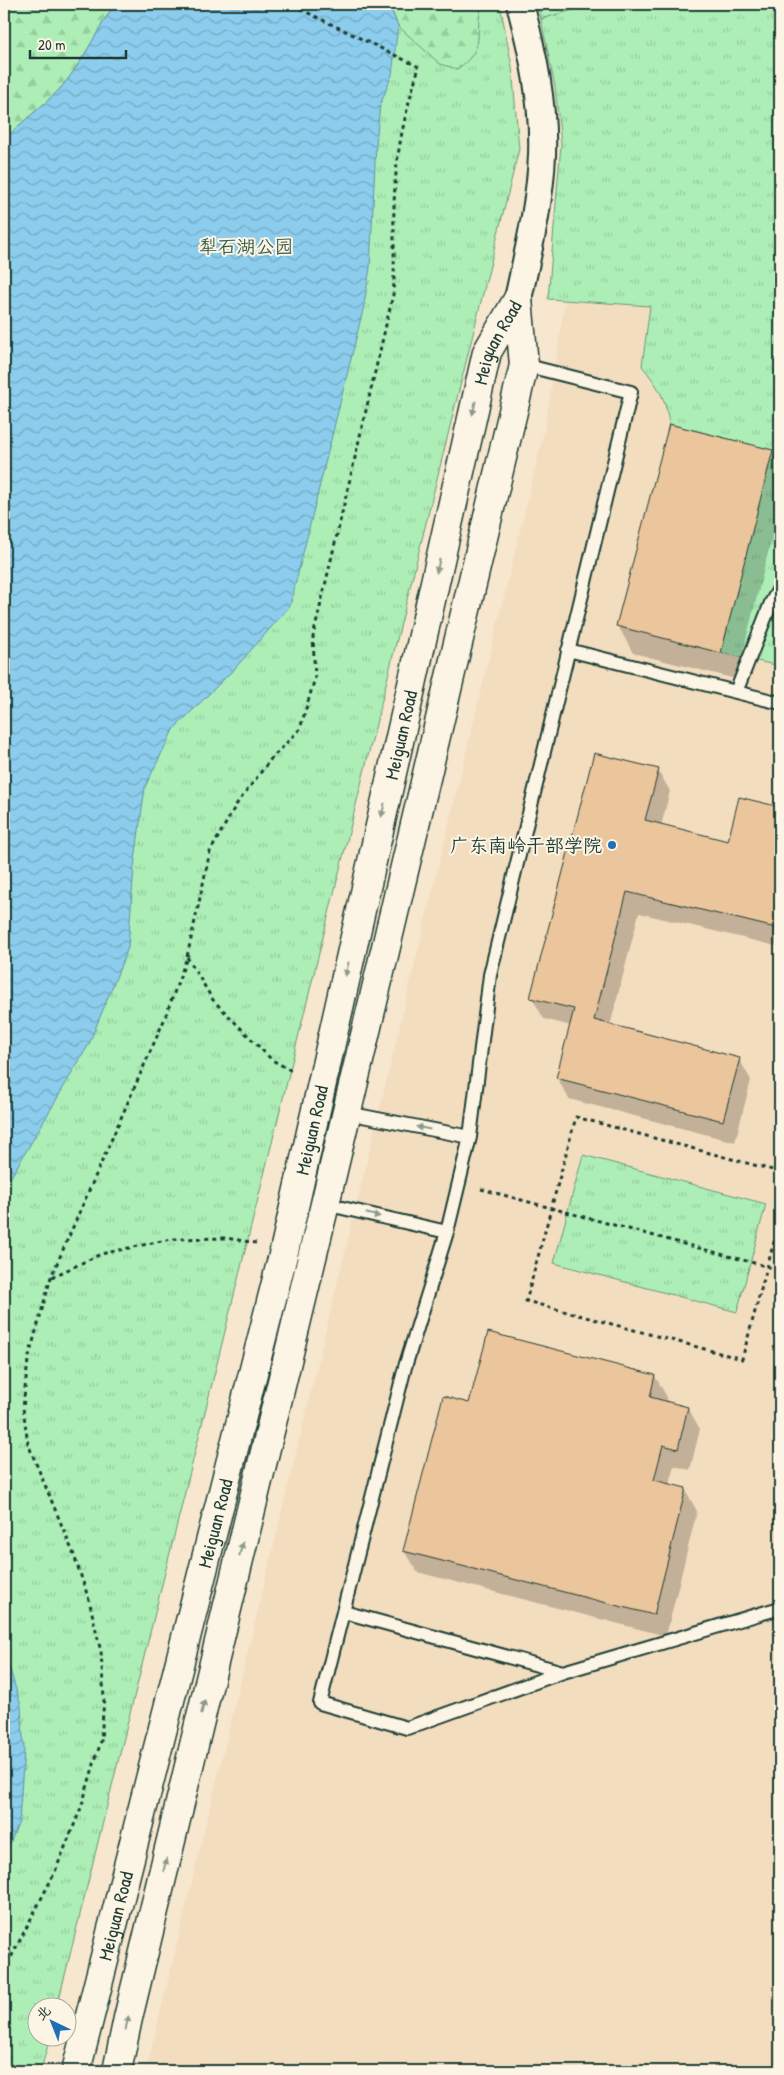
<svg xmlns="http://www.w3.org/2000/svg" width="784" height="2075" font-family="'Patrick Hand','LXGW WenKai TC',sans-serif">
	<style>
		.built { fill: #f3ddbf }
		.grass { fill: url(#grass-tufts); stroke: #669676 }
		.forest { fill: url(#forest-firs); stroke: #669676 }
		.water { fill: url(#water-waves); stroke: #6093a3 }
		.shadow { fill: #0003 }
		.building { fill: #ebc59b; stroke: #1f3d34 }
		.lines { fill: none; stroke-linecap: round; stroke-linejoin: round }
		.lane-casing { stroke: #1f3d34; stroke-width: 16 }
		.street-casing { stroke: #1f3d34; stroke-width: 30 }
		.secondary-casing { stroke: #1f3d34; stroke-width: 31 }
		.path { stroke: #1f3d34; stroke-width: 3; stroke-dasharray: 4 4; stroke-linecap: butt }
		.lane { stroke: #fcf5e5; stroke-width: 12 }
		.street { stroke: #fcf5e5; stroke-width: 26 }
		.secondary { stroke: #fcf5e5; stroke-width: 28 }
		.oneway { fill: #8e998c }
		.poi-dot { fill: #1f6fb2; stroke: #fcf5e5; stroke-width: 2 }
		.labels { text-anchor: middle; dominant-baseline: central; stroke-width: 4; stroke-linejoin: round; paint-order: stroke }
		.park-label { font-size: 19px; fill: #3b604e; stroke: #fcf5e5 }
		.street-label { font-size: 19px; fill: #1f3d34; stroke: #fcf5e5 }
		.poi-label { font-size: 19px; fill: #1f3d34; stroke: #fcf5e5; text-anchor: end }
	</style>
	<defs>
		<pattern id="grass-tufts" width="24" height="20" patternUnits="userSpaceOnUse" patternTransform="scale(1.25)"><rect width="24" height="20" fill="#adeeb7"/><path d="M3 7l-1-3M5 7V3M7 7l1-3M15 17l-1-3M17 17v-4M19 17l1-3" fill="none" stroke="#94cd9e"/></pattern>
		<pattern id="forest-firs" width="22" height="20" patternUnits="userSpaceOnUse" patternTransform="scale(1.25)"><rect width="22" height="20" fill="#adeeb7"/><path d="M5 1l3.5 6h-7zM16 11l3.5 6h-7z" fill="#94cd9e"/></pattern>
		<pattern id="water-waves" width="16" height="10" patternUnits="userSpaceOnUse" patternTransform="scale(1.25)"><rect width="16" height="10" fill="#8ccded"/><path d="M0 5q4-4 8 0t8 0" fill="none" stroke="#72a8c1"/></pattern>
	</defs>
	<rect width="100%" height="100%" fill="#f7e7cf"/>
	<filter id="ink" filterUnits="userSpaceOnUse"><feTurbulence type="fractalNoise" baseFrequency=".02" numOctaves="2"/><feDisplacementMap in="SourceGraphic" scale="10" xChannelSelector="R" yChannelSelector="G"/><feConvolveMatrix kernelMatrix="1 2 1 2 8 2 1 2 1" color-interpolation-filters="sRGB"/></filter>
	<g filter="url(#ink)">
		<path class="built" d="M565,301L780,315V2071H146L545,427Z"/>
		<path class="grass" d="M4,4H500L512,67L519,149L57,2007L38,2008V2038H50L42,2066L35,2071H4Z
			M593,4H780V666L721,653L772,450L669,424C666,398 658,386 642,366L650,306L548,299L561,144L555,87L541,19Z
			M583,1155L766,1204L737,1312L554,1263Z"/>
		<path class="forest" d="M4,4H115C95,33 82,65 58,91C41,108 21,122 4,140Z
			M389,4H482C473,34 488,48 457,69L440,64L398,26Z
			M537,4H593L541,19Z"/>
		<path class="water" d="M115,4H389L398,26L392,75L380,105L376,143L370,268L363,310L290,606L236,667L173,730L145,787L134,867L128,948L89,1044L4,1189V140C21,122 41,108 58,91C82,65 95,33 115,4Z
			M4,1650L21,1706L24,1750L19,1822L4,1858Z"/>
		<path class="shadow" d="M772,451L780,466V506L736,679L633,653L618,626Z
			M658,770L670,791L661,826L729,842L740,799L780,809V947L639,913L610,1026L739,1059L751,1080L735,1142L569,1099L557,1078L571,1026L544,1019L532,998Z
			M655,1376L667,1397L666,1402L688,1408L700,1429L690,1470L674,1466L669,1486L685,1489L697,1511L666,1636L417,1572L404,1551L470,1404Z"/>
		<path class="building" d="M669,424L773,450L721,653L616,626Z
			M594,753L659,769L645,820L728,841L739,797L780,807V929L627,892L594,1020L740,1058L723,1121L556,1078L574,1009L530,998Z
			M488,1332L655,1375L650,1397L688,1407L678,1449L663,1445L654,1480L686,1488L654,1615L403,1551L443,1396L469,1403Z"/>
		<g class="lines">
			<defs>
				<path id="lane" d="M524,365L631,392L490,975L470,1137L447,1232L405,1367L320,1703L407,1728L563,1672L780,1608
					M568,650L780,703
					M736,692L771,603L780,587
					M347,1113L470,1137
					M325,1204L447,1232
					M344,1612L563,1672"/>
				<path id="street" d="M518,299C528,252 540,204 542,155C544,104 533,53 520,4"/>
				<g id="secondary">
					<path id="s1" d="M76,2071L285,1247L487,352L518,299"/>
					<path d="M117,2071L128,2018L325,1204L524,365L518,299"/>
				</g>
			</defs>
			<use href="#lane" class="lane-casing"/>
			<use href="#street" class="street-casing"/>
			<use href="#secondary" class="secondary-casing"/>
			<path class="path" d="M187,957L213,1000L272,1060L294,1072
				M780,1172L576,1117L526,1301L742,1359L780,1220
				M481,1189L780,1270
				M52,1277L101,1254L171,1239L226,1238L256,1243
				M4,1971L54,1874L81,1808L101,1741L104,1698L101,1652L89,1600L74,1555L28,1444L23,1408L28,1360L51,1277L165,1018L187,957L210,852L236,805L270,760L300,729L315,678L313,637L393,295C396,259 392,223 395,187C397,146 407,106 419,67L290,4"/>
			<use href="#lane" class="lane"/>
			<use href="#street" class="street"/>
			<use href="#secondary" class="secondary"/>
		</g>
		<defs><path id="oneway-solid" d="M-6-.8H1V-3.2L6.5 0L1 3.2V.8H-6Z" transform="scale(1.25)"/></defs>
		<g class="oneway">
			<use href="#oneway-solid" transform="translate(474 408) rotate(103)"/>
			<use href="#oneway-solid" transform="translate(438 566) rotate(103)"/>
			<use href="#oneway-solid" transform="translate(383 810) rotate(103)"/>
			<use href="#oneway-solid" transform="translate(347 969) rotate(103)"/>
			<use href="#oneway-solid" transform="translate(423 1128) rotate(-169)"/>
			<use href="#oneway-solid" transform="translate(373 1215) rotate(13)"/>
			<use href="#oneway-solid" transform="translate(241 1549) rotate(-76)"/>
			<use href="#oneway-solid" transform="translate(203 1707) rotate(-76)"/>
			<use href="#oneway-solid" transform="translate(165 1865) rotate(-76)"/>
			<use href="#oneway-solid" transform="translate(127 2023) rotate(-78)"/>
		</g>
	</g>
	<circle class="poi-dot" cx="612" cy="845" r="5"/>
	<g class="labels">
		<g class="park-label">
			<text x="246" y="246">犁石湖公园</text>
		</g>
		<g class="street-label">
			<text stroke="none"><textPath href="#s1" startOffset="1780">Meiguan Road</textPath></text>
			<text stroke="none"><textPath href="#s1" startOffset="1375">Meiguan Road</textPath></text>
			<text stroke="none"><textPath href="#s1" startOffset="970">Meiguan Road</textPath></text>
			<text stroke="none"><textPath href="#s1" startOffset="565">Meiguan Road</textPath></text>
			<text stroke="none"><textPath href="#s1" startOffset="160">Meiguan Road</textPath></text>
		</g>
		<g class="poi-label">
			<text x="602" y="845">广东南岭干部学院</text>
		</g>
	</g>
	<rect width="784" height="2075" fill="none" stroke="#fcf5e5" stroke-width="20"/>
	<rect x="10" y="10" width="764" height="2055" fill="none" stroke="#1f3d34" stroke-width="2" filter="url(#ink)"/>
	<g transform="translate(52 2022) rotate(317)"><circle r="24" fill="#fcf5e5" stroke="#a4ab9e"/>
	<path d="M0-4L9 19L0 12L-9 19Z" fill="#1f6fb2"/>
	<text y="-8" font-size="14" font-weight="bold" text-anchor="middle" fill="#1f3d34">北</text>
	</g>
	<path d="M30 50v8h96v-8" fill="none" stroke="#1f3d34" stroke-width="2.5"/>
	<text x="38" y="50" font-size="15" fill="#1f3d34" stroke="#fcf5e5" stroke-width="4" paint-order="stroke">20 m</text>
</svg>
